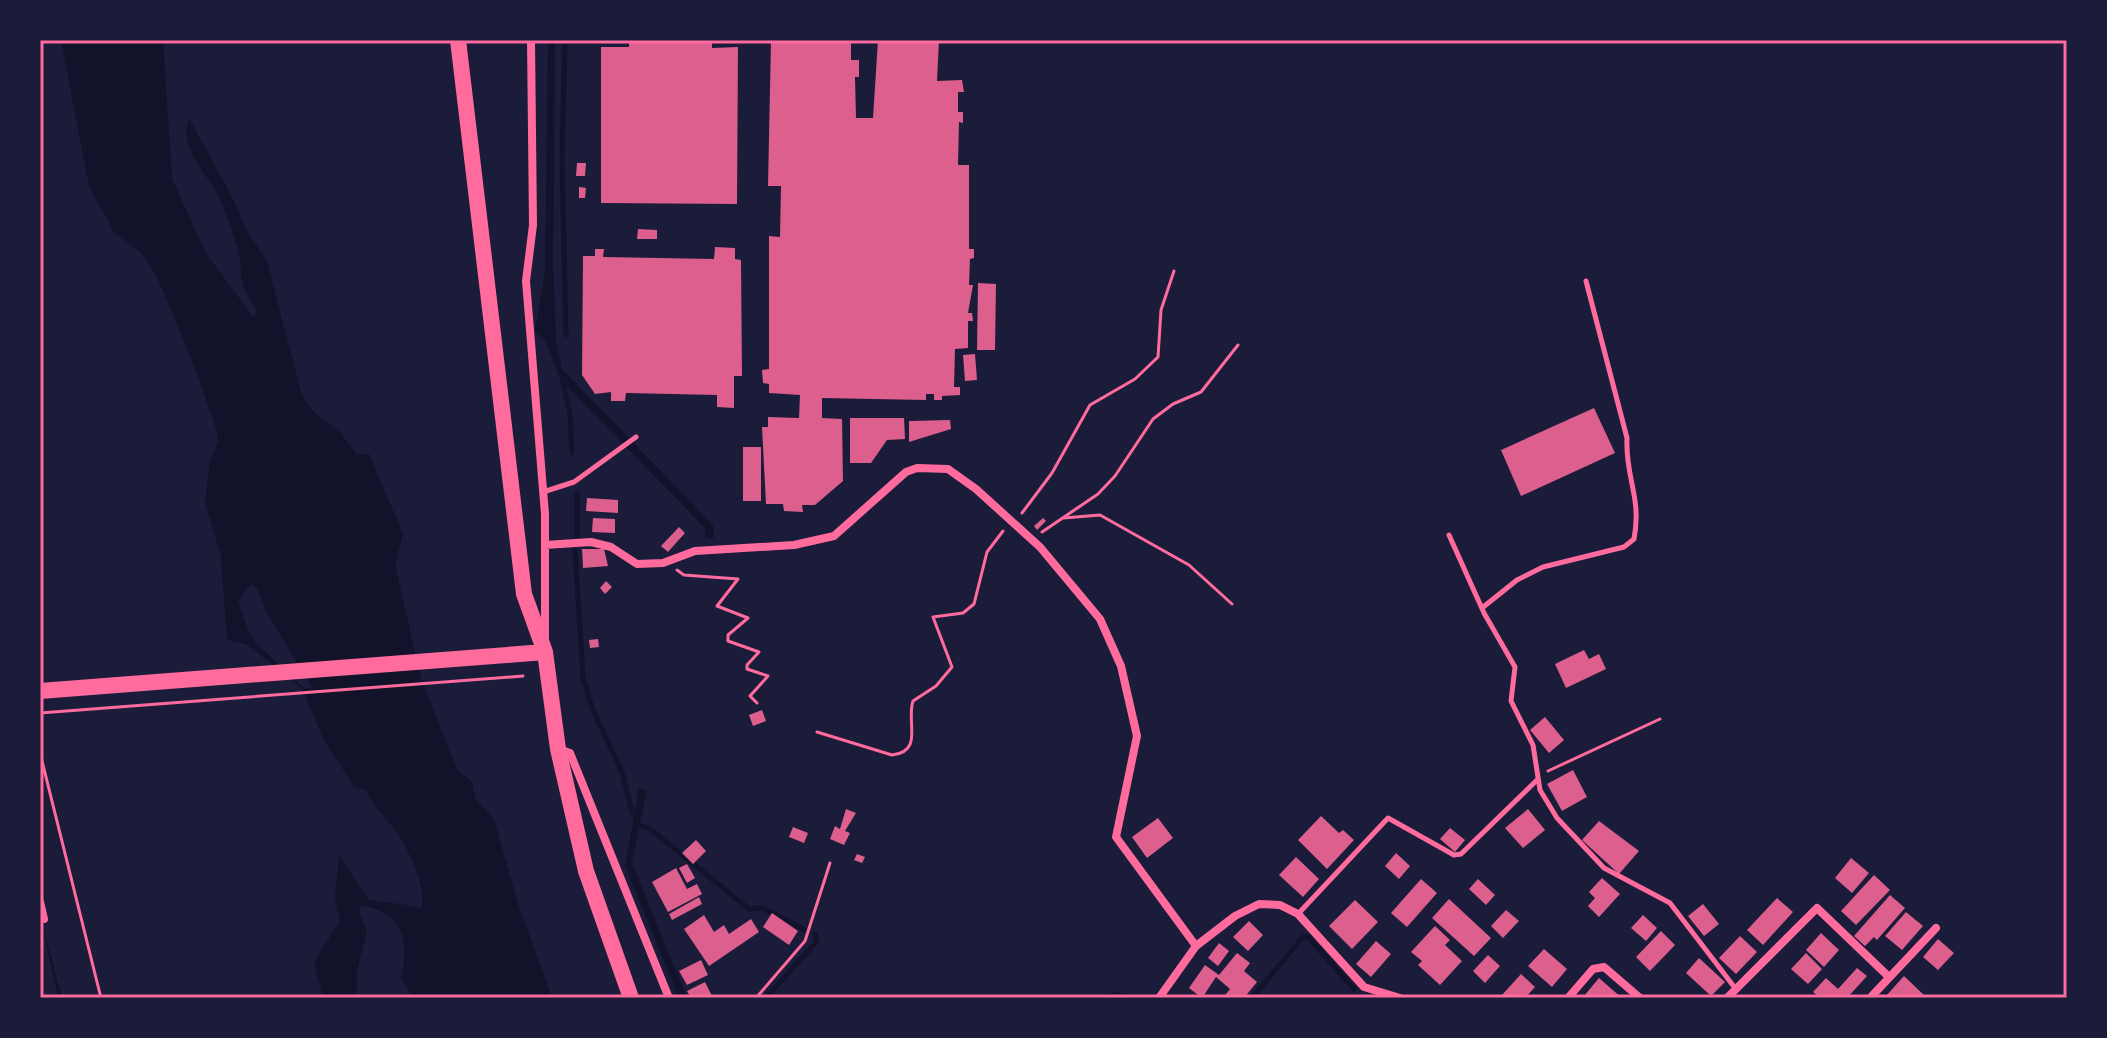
<svg xmlns="http://www.w3.org/2000/svg" width="2107" height="1038" font-family="Overpass,sans-serif">
	<style>
		.water { fill: #12122b; fill-rule: evenodd }
		.lines { fill: none; stroke-linecap: round; stroke-linejoin: round }
		.stream { stroke: #12122b; stroke-width: 5 }
		.building { fill: #dd5f8e }
		.path { stroke: #ff6b9d; stroke-width: 3 }
		.service { stroke: #ff6b9d; stroke-width: 5 }
		.minor { stroke: #ff6b9d; stroke-width: 8 }
		.secondary { stroke: #ff6b9d; stroke-width: 16 }
		.neatline { fill: none; stroke: #ff6b9d; stroke-width: 3 }
	</style>
	<rect width="100%" height="100%" fill="#1b1b3a"/>
	<path class="water" d="M61,40H163L172,179L207,255L254,318L257,310C235,282 245,275 237,247C232,231 226,210 218,195C205,171 178,147 189,118L233,199L246,230L267,261L302,396L316,414L339,431L357,455L369,454L403,534L395,565L421,678L456,768L472,782L476,800L494,819L518,904L552,998H413L401,978C410,941 403,912 360,905L359,913L367,932L357,971V998H323L314,962L340,921L335,899L339,855L369,900C388,904 403,902 421,909C429,888 405,842 392,826C383,814 371,806 367,790L354,787L323,738L302,688L246,644L227,640L221,557L205,502L210,461L218,441L217,431L192,360L157,277L142,254L114,232L89,186ZM251,584L258,588L264,608L312,687L305,689L257,644L249,633L238,601Z
		M548,40H555L553,263L556,340L562,369L713,525L714,538H706L705,528L560,379L546,342L535,332L545,272Z
		M639,788L647,790L632,863L687,998H679L625,866Z
		M40,915L62,998H58Z"/>
	<g class="lines">
		<path class="stream" d="M565,40L562,159L566,335
			M562,378L570,414L572,453
			M577,494V536
			M575,550L583,678L592,708L622,772L632,813
			M642,826L649,828L749,909L763,908L805,930
			M766,998L817,941L815,934
			M1100,998L1114,995L1144,998
			M1252,998L1303,937H1308L1354,989"/>
	</g>
	<path class="building" d="M629,40H712V48L738,47L737,204L601,203V47H629Z
		M771,40H851V60H859V77H855L856,118H873L878,40H939L937,81L962,80L964,92H958V112H963V123L959,122L958,165H969V249H974V258L970,259L969,285H973L968,313H972L973,321H968V348L955,349L954,387H960V395L942,396V400H934V394H926V400L822,398V418L842,419L843,481L815,505H802L803,512L784,511L783,504H766L762,427H768V417L799,418L800,395L769,393V384L763,383L762,370L769,369V236L780,237L781,186H768Z
		M577,163H586L585,176H576Z
		M579,187L586,188L585,198H579Z
		M638,229L657,230V239H637Z
		M715,247L735,248V259L741,260L742,376H734V408L717,407V395L626,393L625,401H611V392L595,394L582,375L583,256H595V249H604L603,257L714,259Z
		M978,283L996,284L995,350H977Z
		M975,354L977,380L965,381L963,355Z
		M1594,408L1615,453L1521,496L1501,450Z
		M850,418H904L905,439L887,440L871,463H850Z
		M950,420L951,429L909,442V421Z
		M743,447H761V501H743Z
		M587,498L618,500V513L586,511Z
		M593,518L615,519V533L592,532Z
		M1043,518L1046,521L1037,530L1034,526Z
		M679,527L685,533L668,552L661,546Z
		M582,549H604L608,566L583,568Z
		M606,581L612,587L605,594L600,588Z
		M598,639L599,647L590,648L589,640Z
		M1584,650L1589,659L1599,654L1606,669L1566,688L1555,664Z
		M762,710L766,721L753,726L749,715Z
		M1545,717L1564,740L1549,753L1530,730Z
		M1573,770L1587,797L1562,811L1547,784Z
		M846,809L856,813L845,831L850,833L844,845L830,839L835,826L840,829Z
		M1528,809L1545,830L1523,848L1505,828Z
		M1321,816L1339,833L1343,830L1354,840L1327,869L1298,840Z
		M1158,818L1173,838L1147,858L1132,837Z
		M1599,821L1639,851L1619,874L1582,840Z
		M793,827L808,833L804,843L789,837Z
		M1450,828L1465,840L1455,852L1440,839Z
		M696,840L706,851L693,864L682,853Z
		M1396,853L1410,866L1399,879L1385,866Z
		M857,854L865,857L862,863L854,860Z
		M1296,857L1319,879L1303,897L1279,875Z
		M1851,858L1869,873L1852,893L1835,878Z
		M687,864L695,878L687,883L679,868Z
		M676,868L687,889L697,884L702,894L668,912L652,882Z
		M1874,875L1890,890L1856,925L1841,911Z
		M1602,878L1620,894L1599,917L1588,906L1595,898L1589,892Z
		M1421,879L1437,893L1407,927L1391,913Z
		M1478,879L1495,895L1486,905L1469,889Z
		M1890,895L1905,908L1877,940L1874,937L1865,946L1854,936Z
		M699,897L702,904L672,920L669,914Z
		M1777,898L1793,912L1763,945L1747,930Z
		M1449,899L1491,938L1474,956L1432,918Z
		M1355,900L1378,922L1352,949L1329,926Z
		M1703,904L1719,924L1704,936L1688,916Z
		M1506,910L1519,921L1503,938L1491,926Z
		M1906,912L1923,926L1902,950L1885,936Z
		M772,913L798,931L789,945L763,927Z
		M704,915L714,932L724,925L729,934L751,919L759,932L709,966L684,929Z
		M1643,915L1657,928L1646,941L1631,928Z
		M1249,921L1263,935L1248,951L1233,937Z
		M1435,926L1450,940L1445,945L1462,961L1440,985L1418,965L1422,961L1411,952Z
		M1661,931L1675,945L1650,971L1636,957Z
		M1821,933L1839,950L1824,967L1806,950Z
		M1740,936L1757,952L1736,974L1719,958Z
		M1938,939L1954,953L1938,970L1923,957Z
		M1376,941L1391,954L1371,977L1356,964Z
		M1219,943L1229,951L1218,966L1208,958Z
		M1544,949L1567,969L1552,987L1528,966Z
		M1237,953L1250,963L1244,971L1257,982L1244,998H1223L1230,989L1216,977L1202,998L1189,988L1205,965L1219,975Z
		M1806,953L1822,969L1808,984L1791,969Z
		M1488,955L1500,966L1485,983L1473,971Z
		M1699,958L1725,982L1711,996L1686,973Z
		M701,960L708,975L687,985L679,971Z
		M1857,968L1867,976L1847,998H1820L1813,992L1826,978L1838,989Z
		M1521,974L1535,987L1525,998H1506L1502,995Z
		M1904,976L1927,998L1886,996Z
		M1599,978L1622,998H1586L1584,996Z
		M705,982L712,996L691,998L687,991Z"/>
	<g class="lines">
		<path class="path" d="M1022,513L1052,473L1090,405L1135,379L1158,357L1161,310L1174,271
			M1064,518L1100,515L1189,565L1232,604
			M1042,532L1098,494L1115,476L1153,419L1173,404L1201,392L1238,345
			M677,570L684,575L738,579L717,606L748,618L728,635V641L759,652L747,665V669L768,676L750,696L757,703
			M40,713L523,676
			M817,732L892,755C924,752 906,721 913,701L936,686L952,667L933,617L963,613L974,604L987,552L1003,531
			M40,753L101,998
			M1548,771L1660,719
			M756,998L805,941L830,863"/>
		<path class="service" d="M543,492L574,482L636,437
			M1449,535L1484,613L1515,667L1511,701L1533,745L1540,790L1557,818L1604,868L1670,903L1735,988
			M1482,608L1517,580L1543,567L1624,547L1634,539C1642,496 1625,478 1627,438L1586,281
			M1298,914L1388,818L1454,855L1461,854L1538,779"/>
		<path class="minor" d="M531,40L533,225L526,281L545,514V638
			M545,545L591,542L611,547L637,564L663,563L695,551L794,545L834,536L906,472L917,468L948,469L976,489L1040,547L1100,619L1121,666L1137,736L1116,837L1196,946
			M559,749L570,753L669,998
			M40,902L44,919
			M1159,998L1196,946L1235,916L1259,904L1280,905L1298,914L1364,987L1400,998
			M1568,998L1593,969L1604,967L1640,998
			M1727,998L1817,908L1889,977
			M1870,998L1936,928"/>
		<path class="secondary" d="M458,40L524,594L545,652L558,749L586,871L631,998
			M40,691L545,652"/>
	</g>
	<rect width="2107" height="1038" fill="none" stroke="#1b1b3a" stroke-width="84"/>
	<rect x="42" y="42" width="2023" height="954" class="neatline"/>
</svg>
